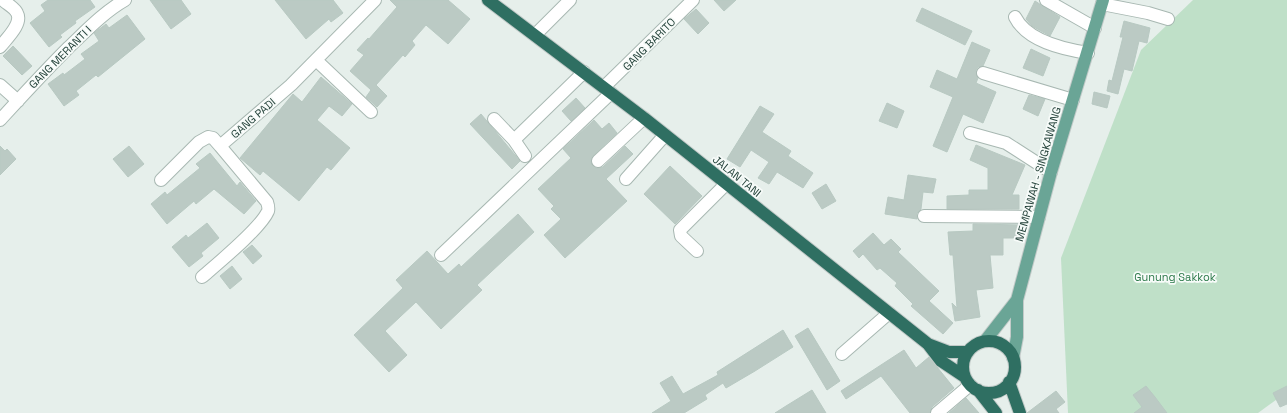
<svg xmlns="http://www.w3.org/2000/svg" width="1287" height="413" font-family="'Space Grotesk',sans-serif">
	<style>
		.green { fill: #bfe0c8 }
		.building { fill: #bbcac4; stroke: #b8c9c2 }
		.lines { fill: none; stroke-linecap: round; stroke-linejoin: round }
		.minor-casing { stroke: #a8b8b2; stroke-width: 14 }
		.major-casing { stroke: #c2cac8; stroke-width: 14 }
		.highway-casing { stroke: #c2cac8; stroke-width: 14 }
		.minor { stroke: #fff; stroke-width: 12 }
		.major { stroke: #6aa596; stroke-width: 12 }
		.highway { stroke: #2f6f62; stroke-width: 12 }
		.labels { text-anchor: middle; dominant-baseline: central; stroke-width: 3.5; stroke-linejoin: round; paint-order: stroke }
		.street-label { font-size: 11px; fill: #24423a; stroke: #f7fbf9 }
		.park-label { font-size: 11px; fill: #2d7a4b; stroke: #f7fbf9 }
	</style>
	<rect width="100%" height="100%" fill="#e6efeb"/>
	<path class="green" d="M1193,0H1287V392L1258,413H1068L1061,258L1141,50Z"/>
	<path class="building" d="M48,0H90L95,7L75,21L76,23L60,35L62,37L49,47L30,23L45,11L41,5Z
		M150,0H181L191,14L171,29Z
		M275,0H333L343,13L331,22L329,19L306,39Z
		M390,0H448L470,19L448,44L426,25L412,41L415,45L405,57L403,55L376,85L387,96L377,107L366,97L371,90L350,71L364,55L357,50L368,38L369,39L397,7Z
		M714,0H736L724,11Z
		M1035,1L1060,17L1050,36L1032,26L1026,19Z
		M922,8L972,31L965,45L916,21Z
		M696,9L709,23L698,34L684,19Z
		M127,15L145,39L98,77L96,75L76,91L79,95L64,106L48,84L63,73L64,75L85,59L81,54L99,41L94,33L106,24L109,28Z
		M1124,21L1150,28L1147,43L1139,41L1132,71L1124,69L1118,94L1107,91L1109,80L1112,81L1123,37H1120Z
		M972,42L990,50L983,66L978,67L976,70L978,78L976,83L996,92L983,123L963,114L947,152L933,146L953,97L930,87L937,70L957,79Z
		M13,46L32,66L22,75L3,56Z
		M1031,49L1050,58L1043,76L1023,68Z
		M321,77L352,104L342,116L329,106L317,120L350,148L331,170L327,167L299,201L263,171L260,175L240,158L293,94L302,102Z
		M1094,92L1110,96L1107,108L1092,104Z
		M1029,95L1045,99L1038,116L1023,109Z
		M576,98L585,108L571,121L562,111Z
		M887,103L904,111L897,128L879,121Z
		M760,106L774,114L762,132L791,151L788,156L813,173L803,188L777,172L769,184L758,178L769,162L751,150L740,167L727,159Z
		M481,114L520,161L512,169L470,124Z
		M594,120L602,129L609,123L617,133L593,156L591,162L593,166L596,168L603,167L625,146L633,154L606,179L627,201L565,258L544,235L561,219L551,209L554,206L538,189L571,158L563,149Z
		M976,145L1025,165L1012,195H1019V209H947V196L969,195V190H988V168L970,160Z
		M0,146L5,151L7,149L16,159L0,175Z
		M129,146L144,164L128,177L113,159Z
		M210,153L237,186L240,182L256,201L244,214L214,189L196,204L194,201L167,224L151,204L165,192L167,195L200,168L196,164Z
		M670,166L702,196L675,224L644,194Z
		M908,175L936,179L933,193L923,192L921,209L917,213V219L885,214L888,197L904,200Z
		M826,184L836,201L822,209L812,193Z
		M518,214L534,232L477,285L482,290L441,329L416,302L385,331L407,355L389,372L354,335L403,288L396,280L427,251L448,274L459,264L461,267Z
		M207,223L219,238L201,253L203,256L189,267L172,247L186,235L188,238Z
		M973,224L1024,225V238H1003V255H990L993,288L976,290L980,317L955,321L952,303L957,308L953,255H950L948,232L973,231Z
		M873,233L884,245L891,239L901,249L898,252L939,291L929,301L953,323L943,334L911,306L913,304L895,286L897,283L880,268L877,270L863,254L859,258L853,251Z
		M252,245L262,256L253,264L243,252Z
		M232,266L242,279L230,289L220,276Z
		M808,328L840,381L827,390L795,336Z
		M783,330L793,347L755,371L726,388L723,383L705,395L707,399L684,413H652L671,401L660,383L672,376L683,394L718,375L717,372Z
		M904,350L916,368L929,357L954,388L932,407L930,413H910L881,376L846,399L841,391Z
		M1146,386L1155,397L1167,413H1134L1142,407L1133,395Z
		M1287,386V404L1280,407L1273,393Z
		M812,390L826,413H775L786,406Z
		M1056,391L1065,402L1056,409L1059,413H1027Z
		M966,398L979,413H949Z"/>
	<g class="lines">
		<defs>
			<path id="minor" d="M1046,0L1095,28
				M1102,4L1148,13L1168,19
				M1015,17C1027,41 1062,49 1088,53
				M535,35L570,0
				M0,47C6,39 23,24 17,13C15,8 7,4 3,0
				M316,60L371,112
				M983,73L1073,100
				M0,85L18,101
				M604,87L693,0
				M494,119L514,140L584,72
				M0,120C23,95 45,71 69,47C87,30 104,12 125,0
				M970,133L1006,143L1051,172
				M514,140L525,156
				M598,161L644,118
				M626,179L665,135
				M161,180L199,142L208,137L213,138L220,146
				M924,216L1039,217
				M697,251L681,236L680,230L726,184
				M441,255L611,93
				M202,277C217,264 261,228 268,211C269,208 268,205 267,202L220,146L291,85L375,0
				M842,354L889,313
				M937,413L970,385"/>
			<path id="major" d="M985,341L1017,300
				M1013,358L1017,337V300L1051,172L1103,0"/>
			<path id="highway" d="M488,0L644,118L928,344L941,361L965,377
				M963 367a26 26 0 1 1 52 0a26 26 0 1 1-52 0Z
				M928,344L949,352H968
				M1009,382L1020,413
				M978,390L996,413"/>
		</defs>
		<use href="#minor" class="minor-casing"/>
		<use href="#major" class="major-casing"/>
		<use href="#highway" class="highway-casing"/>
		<use href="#minor" class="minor"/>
		<use href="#major" class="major"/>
		<use href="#highway" class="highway"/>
	</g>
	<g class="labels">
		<g class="street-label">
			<text transform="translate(649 44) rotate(-45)">GANG BARITO</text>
			<text transform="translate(60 57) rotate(-45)">GANG MERANTI I</text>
			<text transform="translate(253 118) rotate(-41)">GANG PADI</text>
			<text transform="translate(1038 174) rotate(-74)">MEMPAWAH - SINGKAWANG</text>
			<text transform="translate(737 176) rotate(39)">JALAN TANI</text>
		</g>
		<g class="park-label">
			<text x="1175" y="277">Gunung Sakkok</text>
		</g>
	</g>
</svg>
